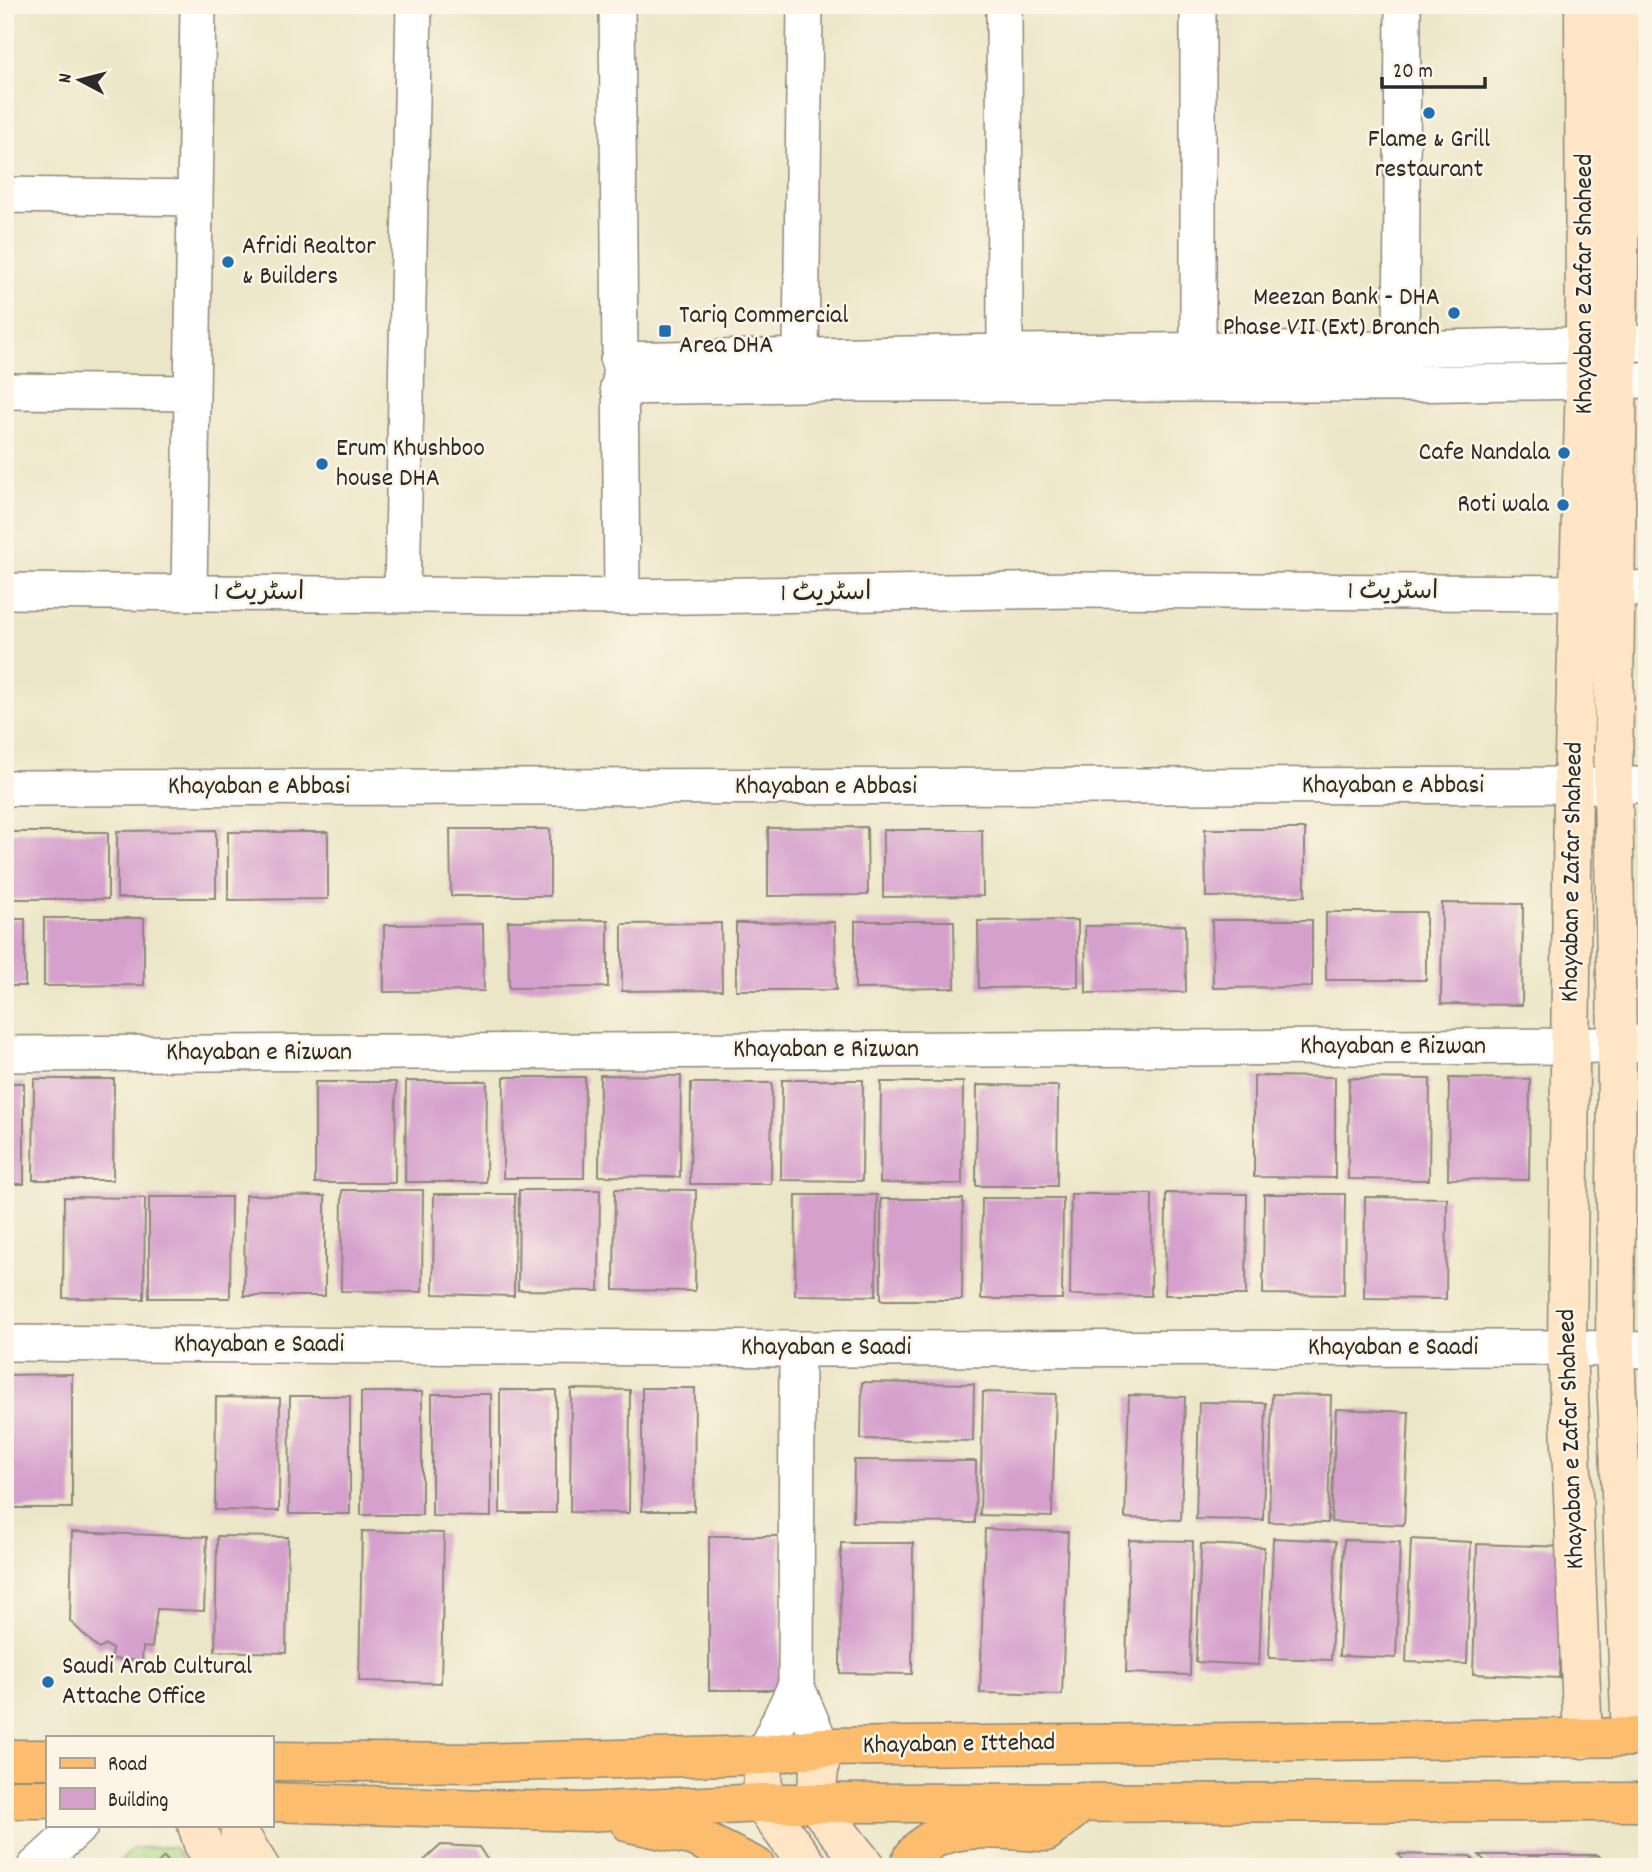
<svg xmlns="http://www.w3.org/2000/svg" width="1652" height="1872" font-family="Dekko,'Playpen Sans Arabic',sans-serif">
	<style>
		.green { fill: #aad986; stroke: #6a8258; stroke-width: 2 }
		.building { fill: #d6a0cd }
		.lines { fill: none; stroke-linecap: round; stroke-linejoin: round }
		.street-casing { stroke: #8c887a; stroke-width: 38 }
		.secondary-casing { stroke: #8c887a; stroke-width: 41 }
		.primary-casing { stroke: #8c887a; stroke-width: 41 }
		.street { stroke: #fff; stroke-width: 35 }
		.secondary { stroke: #fee5c5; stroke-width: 38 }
		.primary { stroke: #fcbd6e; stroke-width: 38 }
		.poi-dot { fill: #1f6fb2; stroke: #fcf5e5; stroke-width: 2.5 }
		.labels { text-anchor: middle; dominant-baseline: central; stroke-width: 5; stroke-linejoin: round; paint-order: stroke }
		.poi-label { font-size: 26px; fill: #2b2b2b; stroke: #fcf5e5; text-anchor: start }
		.street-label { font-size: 26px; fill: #2b2b2b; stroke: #fcf5e5 }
	</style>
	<rect width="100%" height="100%" fill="#fcf5e5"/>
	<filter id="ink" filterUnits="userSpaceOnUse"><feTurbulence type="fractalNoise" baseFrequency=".0143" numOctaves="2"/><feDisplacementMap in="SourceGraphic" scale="14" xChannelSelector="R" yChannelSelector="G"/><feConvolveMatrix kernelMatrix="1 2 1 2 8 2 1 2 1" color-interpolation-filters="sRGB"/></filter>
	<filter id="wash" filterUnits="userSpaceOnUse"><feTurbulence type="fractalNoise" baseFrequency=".00686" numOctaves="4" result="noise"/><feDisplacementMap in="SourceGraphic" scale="28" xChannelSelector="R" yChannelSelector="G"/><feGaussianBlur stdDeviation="1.57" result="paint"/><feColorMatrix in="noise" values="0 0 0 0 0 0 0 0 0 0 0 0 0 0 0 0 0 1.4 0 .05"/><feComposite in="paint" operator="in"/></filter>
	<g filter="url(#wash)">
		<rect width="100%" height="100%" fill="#ece6c8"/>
		<path class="green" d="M173,1847L190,1867H114L134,1848Z"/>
		<g id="blocks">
			<path class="building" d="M867,827L868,895L768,896V828Z
				M450,829H550V896H451Z
				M1205,829H1305V896L1206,897Z
				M216,830V898H117V831Z
				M883,830H982L983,896L883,897Z
				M8,832H108V899H9Z
				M228,832H328V899L228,900Z
				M1442,903L1523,904L1522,1005L1441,1004Z
				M1326,912H1426V980H1326Z
				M44,918H144V985L44,986Z
				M5,919H25V986H5Z
				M608,920V987L509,988L508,921Z
				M1078,920V987L979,988L978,921Z
				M1212,920H1312V987L1213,988Z
				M855,921H954L955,988L855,989Z
				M835,922L836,990H736V923Z
				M721,923L722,990L622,991V924Z
				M483,924L484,991L384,992V925Z
				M1185,925L1186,992L1086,993L1085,926Z
				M600,1075L681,1076L680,1177L599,1176Z
				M1254,1076L1335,1077V1178L1254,1177Z
				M504,1077H585L584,1178H503Z
				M1349,1078L1430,1079L1429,1180L1348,1179Z
				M1449,1078L1530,1079L1529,1180L1448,1179Z
				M34,1079H114L113,1180H33Z
				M1644,1079H1647V1182H1642Z
				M782,1080H863L862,1181L781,1180Z
				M406,1081H487L486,1182H405Z
				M315,1082H396L395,1183H315Z
				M881,1082H963L962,1184L880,1183Z
				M5,1083H24V1184H5Z
				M691,1083H772L771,1184H690Z
				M977,1085L1058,1086L1057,1186H976Z
				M615,1189L696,1190L695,1291L614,1290Z
				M342,1190H423L422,1292L341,1291Z
				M519,1190H600L599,1291L518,1290Z
				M1166,1193L1247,1194L1246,1295H1165Z
				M434,1194H515L514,1296L433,1294Z
				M1071,1194H1152L1151,1296L1070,1295Z
				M1264,1194H1345L1344,1295L1263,1294Z
				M245,1195L325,1196V1296H244Z
				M796,1195H877L876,1296L795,1295Z
				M64,1197L145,1198L144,1299L63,1298Z
				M149,1197H231L230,1298H149Z
				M1365,1197L1447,1198L1446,1299L1364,1298Z
				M982,1198H1063L1062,1299H981Z
				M881,1199H963L962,1300H881Z
				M1644,1256H1647V1300H1643Z
				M72,1374V1508H5V1375Z
				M862,1382L974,1384L973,1441L861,1439Z
				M642,1388H695L694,1511H642Z
				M571,1389L630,1390L629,1513L570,1512Z
				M500,1390H556V1513H500Z
				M361,1392H422V1515H361Z
				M983,1392L1056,1394L1052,1517L980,1515Z
				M432,1394H491V1517L432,1516Z
				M1272,1394L1331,1395L1328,1523L1269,1522Z
				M1129,1395L1185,1397L1181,1520L1125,1518Z
				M290,1396H350V1514H289Z
				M216,1397L280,1398L279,1511L215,1510Z
				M1199,1402L1266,1403L1263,1520L1196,1519Z
				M1336,1409L1409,1412L1404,1525L1331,1522Z
				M854,1460L976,1461L975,1523L853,1522Z
				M985,1529L1068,1532L1062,1695L980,1693Z
				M362,1531L444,1533L441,1683L359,1681Z
				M72,1532L207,1537L204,1611L157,1609L152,1648L143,1647L142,1661L111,1659L112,1649L106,1645L99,1649L70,1621Z
				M217,1536L288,1537L286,1653L215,1651Z
				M709,1536H780L779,1690H709Z
				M1273,1538L1336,1541L1331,1660L1269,1658Z
				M1411,1539L1471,1542L1467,1664L1406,1662Z
				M1129,1540L1193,1541L1190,1675L1126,1673Z
				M1344,1540L1400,1542L1396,1658L1339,1656Z
				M841,1543H913L912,1674L840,1673Z
				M1201,1544L1264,1547L1259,1665L1196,1662Z
				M1477,1544L1564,1547L1559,1678L1473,1674Z
				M441,1845L479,1847L492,1867H417Z
				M1398,1854L1470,1856L1480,1867H1410Z
				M1479,1855H1598L1609,1867H1491Z
				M164,1857L173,1867H154Z
				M1117,1861L1173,1865V1867H1111Z
				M1096,1862L1091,1867H1056V1865Z"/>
		</g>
	</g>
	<g filter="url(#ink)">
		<use href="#blocks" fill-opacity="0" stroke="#8c887a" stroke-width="2"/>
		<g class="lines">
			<defs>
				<path id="street" d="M617,5L622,597
					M1004,5L1005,352
					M5,195L195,198
					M801,356L805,5
					M618,360L1005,352L1402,349L1647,343
					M1198,373V5
					M1401,373L1403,5
					M618,387L801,384H1401L1647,380
					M5,391L192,393
					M5,591L622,597L1076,590L1580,593L1615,588L1647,589
					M189,593L198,5
					M402,594L414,5
					M5,788L1647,785
					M5,1054L1571,1046L1647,1043
					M5,1343L797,1349L1567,1348L1647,1350
					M797,1349L796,1685L822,1747
					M763,1755L796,1685
					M35,1867L81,1825"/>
				<path id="secondary" d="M1622,5L1613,785L1617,1043L1615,1350L1631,1737
					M1583,1739L1567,1348L1573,786L1585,380L1584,5
					M822,1747L815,1803L866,1867
					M763,1755L762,1803L809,1867
					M197,1825L203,1844L219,1867
					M239,1825L240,1835L260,1867"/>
				<path id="primary" d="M5,1759H47
					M271,1761L475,1763L763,1755L822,1747L1647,1737
					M5,1799H47
					M271,1802L584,1812L762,1803L1647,1802
					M630,1823L695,1837L756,1867
					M908,1867C928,1816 1001,1831 1046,1832L1083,1802"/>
			</defs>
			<use href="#street" class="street-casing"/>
			<use href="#secondary" class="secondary-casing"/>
			<use href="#primary" class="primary-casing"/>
			<use href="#street" class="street"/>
			<use href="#secondary" class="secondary"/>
			<use href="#primary" class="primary"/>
		</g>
	</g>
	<g class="poi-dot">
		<circle cx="1429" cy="113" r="7"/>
		<circle cx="228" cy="262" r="7"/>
		<circle cx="1454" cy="313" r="7"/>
		<rect x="658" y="324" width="14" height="14" rx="3.5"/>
		<circle cx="1564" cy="453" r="7"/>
		<circle cx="322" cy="464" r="7"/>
		<circle cx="1563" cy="505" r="7"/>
		<circle cx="48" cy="1682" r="7"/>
	</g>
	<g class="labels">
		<g class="poi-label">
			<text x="1429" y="140" text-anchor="middle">Flame &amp; Grill<tspan x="1429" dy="30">restaurant</tspan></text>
			<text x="242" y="247">Afridi Realtor<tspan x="242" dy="30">&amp; Builders</tspan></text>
			<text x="1440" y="298" text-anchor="end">Meezan Bank - DHA<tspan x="1440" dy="30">Phase VII (Ext) Branch</tspan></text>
			<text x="679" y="316">Tariq Commercial<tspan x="679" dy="30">Area DHA</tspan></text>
			<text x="336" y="449">Erum Khushboo<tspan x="336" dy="30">house DHA</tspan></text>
			<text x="1550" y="453" text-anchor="end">Cafe Nandala</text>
			<text x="1549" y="505" text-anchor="end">Roti wala</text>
			<text x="62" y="1667">Saudi Arab Cultural<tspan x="62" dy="30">Attache Office</tspan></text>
		</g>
		<g class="street-label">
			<text transform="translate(1585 284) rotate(-90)">Khayaban e Zafar Shaheed</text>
			<text x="1393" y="592">اسٹریٹ 1</text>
			<text x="259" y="593">اسٹریٹ 1</text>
			<text transform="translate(826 594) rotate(-1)">اسٹریٹ 1</text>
			<text x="1393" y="786">Khayaban e Abbasi</text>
			<text x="259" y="787">Khayaban e Abbasi</text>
			<text x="826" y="787">Khayaban e Abbasi</text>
			<text transform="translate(1573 872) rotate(-89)">Khayaban e Zafar Shaheed</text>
			<text x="1393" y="1047">Khayaban e Rizwan</text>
			<text x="826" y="1050">Khayaban e Rizwan</text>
			<text x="259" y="1053">Khayaban e Rizwan</text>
			<text x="259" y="1345">Khayaban e Saadi</text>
			<text x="826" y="1348">Khayaban e Saadi</text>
			<text x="1393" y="1348">Khayaban e Saadi</text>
			<text transform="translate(1572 1439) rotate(-92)">Khayaban e Zafar Shaheed</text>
			<text transform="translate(959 1745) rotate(-1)">Khayaban e Ittehad</text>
		</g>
	</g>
	<rect width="1652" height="1872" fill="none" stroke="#fcf5e5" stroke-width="28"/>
	<rect x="46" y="1736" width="228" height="91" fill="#fcf5e5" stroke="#a8a49b" stroke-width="2"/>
	<rect x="60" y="1758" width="35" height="10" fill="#fcbd6e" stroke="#a8a49b" stroke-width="2"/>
	<text x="108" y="1770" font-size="21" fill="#2b2b2b">Road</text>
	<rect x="60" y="1788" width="35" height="21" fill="#d6a0cd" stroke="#a8a49b" stroke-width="2"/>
	<text x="108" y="1806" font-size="21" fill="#2b2b2b">Building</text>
	<g transform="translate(80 80) rotate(277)" stroke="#fcf5e5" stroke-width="5" paint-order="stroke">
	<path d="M0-5L12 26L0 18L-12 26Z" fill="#2b2b2b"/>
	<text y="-10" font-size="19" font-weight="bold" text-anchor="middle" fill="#2b2b2b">N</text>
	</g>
	<path d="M1382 77v10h103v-10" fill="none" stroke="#2b2b2b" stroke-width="3.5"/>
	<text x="1393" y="77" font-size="21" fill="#2b2b2b" stroke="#fcf5e5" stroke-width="5" paint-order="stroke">20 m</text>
</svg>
